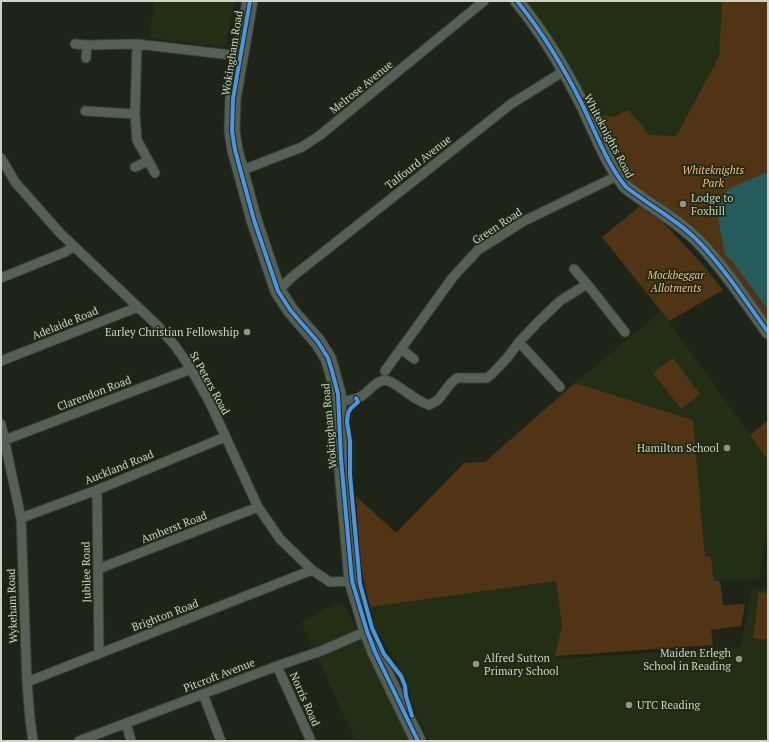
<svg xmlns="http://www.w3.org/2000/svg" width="769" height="742" font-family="'PT Serif',serif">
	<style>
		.built { fill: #232f15 }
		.green { fill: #513414 }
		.water { fill: #255b5a }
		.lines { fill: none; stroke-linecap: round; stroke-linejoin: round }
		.street-casing { stroke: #3a3f35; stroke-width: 11 }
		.secondary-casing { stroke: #3a3f35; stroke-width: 15 }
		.primary-casing { stroke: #3a3f35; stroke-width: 17 }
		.street { stroke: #556059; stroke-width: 9 }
		.secondary { stroke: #566259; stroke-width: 13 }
		.primary { stroke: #546057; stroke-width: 15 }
		.cycleway-casing { stroke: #1e2913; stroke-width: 6 }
		.cycleway { stroke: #4d94e3; stroke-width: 4 }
		.poi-dot { fill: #909689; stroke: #1e2913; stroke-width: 1.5 }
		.labels { text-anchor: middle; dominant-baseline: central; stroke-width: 3.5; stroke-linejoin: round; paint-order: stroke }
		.street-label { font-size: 11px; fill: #cdd4c6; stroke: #1e2913 }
		.park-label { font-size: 11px; font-style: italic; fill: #fabc81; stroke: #1e2913 }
		.poi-label { font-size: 11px; fill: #cdd4c6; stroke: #1e2913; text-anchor: start }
	</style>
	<rect width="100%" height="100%" fill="#1e2418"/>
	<path class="built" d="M154,1L235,2L226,44L224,47H221L150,38Z
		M518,1H768L716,259L628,186Z
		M661,311L768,460V522L759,579L714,581L711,557L705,556L693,420L575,383Z
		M556,581L562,626L556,659L741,647L752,587L768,589V741H429L411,702L408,689L399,669L374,624L370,607Z
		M337,603L344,604L411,741H356L301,622Z"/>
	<path class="green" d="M722,1H768V328L662,207L620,174L595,114L613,117L628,110L641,124L649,135L676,136L719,57Z
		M640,206L662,221L701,263L723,290L669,321L602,237Z
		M673,358L700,394L681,409L653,373Z
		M575,383L693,420L705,556L711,557L714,581H720L723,605L745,604L741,626L711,630L713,645L555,656L562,626L556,581L370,607L360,564L356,496L396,533L464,463L485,462Z
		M768,420V460L750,435Z
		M759,592L768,593V640L753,638Z"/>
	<path class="water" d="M768,172V310L735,265L725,254L716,207L720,197L730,188Z"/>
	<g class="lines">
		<defs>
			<path id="street" d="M75,44L87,45L137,44L240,56
				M137,44L135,114L137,140L155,173
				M86,58L87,45
				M85,111L135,114
				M1,158L15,182L60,233L158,326L176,347L191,369L210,403L258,507L280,539L312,570L330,582L352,581
				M135,167L148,161
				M240,171L302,147L319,136L484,1
				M1,278L65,252L73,247
				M587,284L625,332
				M278,291L292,277L511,104L564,71
				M519,342L560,387
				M401,349L414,359
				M1,361L138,307
				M385,371L453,277L478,250L524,221L617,176
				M338,402C345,401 353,400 360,397C370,392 378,375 391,382C404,389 414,400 429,405L438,400L451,383L457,378H487L492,374L508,357L519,342L538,322L560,301L587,284L574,269
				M1,424L21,518L27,682L30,719L33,741
				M5,440L191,369
				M97,490L99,654
				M21,518L97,490L225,437
				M98,569L258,507
				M277,666L311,741
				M27,682L312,570
				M203,694L221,741
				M126,723L131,741
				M79,741L277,666L321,651L367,631"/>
			<path id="secondary" d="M517,1C543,33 564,68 582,104C595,131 607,164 626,187C650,206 678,220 699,242C725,269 746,302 768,332"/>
			<path id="primary" d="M250,1L233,99L232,131L235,150L254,220L278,291L291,311L318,342L328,358L332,371L338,394L341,459L352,581L367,631L375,652L418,741"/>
		</defs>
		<use href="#street" class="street-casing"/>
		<use href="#secondary" class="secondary-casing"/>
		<use href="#primary" class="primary-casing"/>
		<use href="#street" class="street"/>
		<use href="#secondary" class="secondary"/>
		<use href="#primary" class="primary"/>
		<defs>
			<path id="cycleway" d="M250,1L233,99L232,131L235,150L254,220L278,291L291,311L318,342L328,358L332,371L338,394L341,459L352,581L367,631L375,652L418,741
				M517,1C543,33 564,68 582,104C595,131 607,164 626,187C650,206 678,220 699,242C725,269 746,302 768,332
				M356,398L358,402L351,408L348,413L347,422L350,441V475L360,584L372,628L384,654L401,676L405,686L406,696L412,716"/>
		</defs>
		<use href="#cycleway" class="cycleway-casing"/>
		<use href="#cycleway" class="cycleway"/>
	</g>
	<g class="poi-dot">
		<circle cx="683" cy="204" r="4"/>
		<circle cx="247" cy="332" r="4"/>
		<circle cx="727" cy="448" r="4"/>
		<circle cx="739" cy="659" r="4"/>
		<circle cx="476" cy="664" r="4"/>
		<circle cx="629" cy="705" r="4"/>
	</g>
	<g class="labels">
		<g class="street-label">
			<text transform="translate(232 53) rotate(-81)">Wokingham Road</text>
			<text transform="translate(361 87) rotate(-39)">Melrose Avenue</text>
			<text transform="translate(609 136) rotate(62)">Whiteknights Road</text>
			<text transform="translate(418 162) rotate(-38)">Talfourd Avenue</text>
			<text transform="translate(497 226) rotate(-33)">Green Road</text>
			<text transform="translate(65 323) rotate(-22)">Adelaide Road</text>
			<text transform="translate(210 383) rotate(61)">St Peters Road</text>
			<text transform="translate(94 393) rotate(-21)">Clarendon Road</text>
			<text transform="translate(329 426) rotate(-95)">Wokingham Road</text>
			<text transform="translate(119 467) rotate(-22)">Auckland Road</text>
			<text transform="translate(174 527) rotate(-21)">Amherst Road</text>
			<text transform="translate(86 572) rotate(-91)">Jubilee Road</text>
			<text transform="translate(12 606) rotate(-92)">Wykeham Road</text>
			<text transform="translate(165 615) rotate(-21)">Brighton Road</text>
			<text transform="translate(219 675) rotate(-21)">Pitcroft Avenue</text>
			<text transform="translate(305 699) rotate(66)">Norris Road</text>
		</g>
		<g class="park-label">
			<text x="713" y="170">Whiteknights<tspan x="713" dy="13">Park</tspan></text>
			<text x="676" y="275">Mockbeggar<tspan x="676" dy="13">Allotments</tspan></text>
		</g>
		<g class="poi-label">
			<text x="691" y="198">Lodge to<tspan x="691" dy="13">Foxhill</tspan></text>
			<text x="239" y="332" text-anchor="end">Earley Christian Fellowship</text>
			<text x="719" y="448" text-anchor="end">Hamilton School</text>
			<text x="731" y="653" text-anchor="end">Maiden Erlegh<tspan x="731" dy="13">School in Reading</tspan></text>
			<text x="484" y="658">Alfred Sutton<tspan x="484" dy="13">Primary School</tspan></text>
			<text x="637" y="705">UTC Reading</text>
		</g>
	</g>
	<rect width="769" height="742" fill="none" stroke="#cdd4c6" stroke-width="4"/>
</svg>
